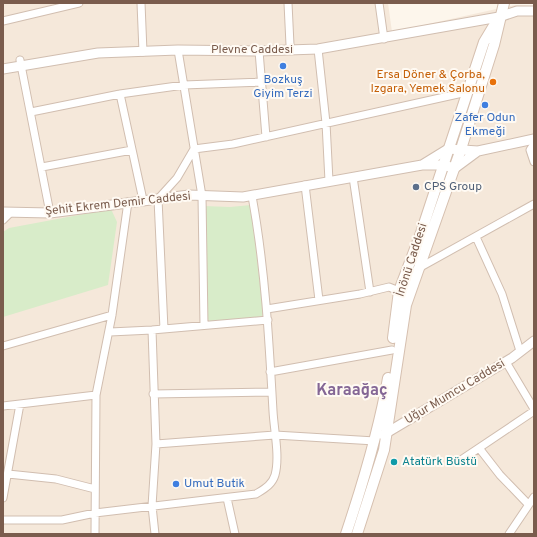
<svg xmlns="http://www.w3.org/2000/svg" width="537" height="537" font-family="Overpass,sans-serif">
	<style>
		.residential { fill: #f5e8da }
		.green { fill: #d8ecc9 }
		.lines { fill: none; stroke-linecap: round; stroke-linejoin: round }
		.minor-casing { stroke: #d1beb0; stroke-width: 9 }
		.tertiary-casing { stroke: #d1beb0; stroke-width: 11 }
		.secondary-casing { stroke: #d6c0b0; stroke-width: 12 }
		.minor { stroke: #fff; stroke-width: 7 }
		.tertiary { stroke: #fff; stroke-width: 9 }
		.secondary { stroke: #fff; stroke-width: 10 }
		.shop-dot { fill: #3f7fe0; stroke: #fffaf3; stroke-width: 1.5 }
		.food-dot { fill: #e8710a; stroke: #fffaf3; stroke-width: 1.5 }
		.service-dot { fill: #5c6f8a; stroke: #fffaf3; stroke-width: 1.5 }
		.culture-dot { fill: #0f9aa8; stroke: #fffaf3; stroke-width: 1.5 }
		.labels { text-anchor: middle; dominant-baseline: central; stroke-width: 4; stroke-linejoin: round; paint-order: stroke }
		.street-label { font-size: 12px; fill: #7a5c4d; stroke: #fffaf3 }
		.food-label { font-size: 12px; fill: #c56008; stroke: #fffaf3; text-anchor: end }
		.shop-label { font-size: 12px; fill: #366cbe; stroke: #fffaf3 }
		.service-label { font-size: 12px; fill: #4e5e75; stroke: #fffaf3; text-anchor: start }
		.culture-label { font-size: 12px; fill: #0d838f; stroke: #fffaf3; text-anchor: start }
		.district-label { font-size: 16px; font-weight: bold; fill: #846695; stroke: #fffaf3 }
	</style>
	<rect width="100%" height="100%" fill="#fdf6ec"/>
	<path class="residential" d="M3,3H388L392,32L515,5L534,6V534H3Z"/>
	<path class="green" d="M251,205L263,311L262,318L212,322L207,319L204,206L230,207Z
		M111,209L117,222L108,285L3,317V232L9,228Z"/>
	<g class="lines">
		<defs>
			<path id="minor" d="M141,3L143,52
				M288,3L290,45L292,50
				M379,3L384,39
				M3,21L79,3
				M318,49L326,123L329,181
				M178,50L202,196L204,325
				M259,51L266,137
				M20,60L50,213
				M120,94L143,200
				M31,112L120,94L184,85L262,82
				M534,144L530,150L534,162
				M42,167L132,150
				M353,177L370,292
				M305,185L319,300
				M3,220L10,213
				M476,237L502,294L520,351
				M417,269L534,204
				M267,309L360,294L389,287L399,291
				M164,329L158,199L177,178L194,149L233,144L467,92
				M152,330L156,444L152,506L155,534
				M110,332L152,330L268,320
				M3,346L112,315
				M506,362L534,409
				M270,372L392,350
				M153,394L272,392
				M3,406L96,395
				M156,444L275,435L375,441
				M479,448L500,475L528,504
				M461,460L534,411
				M8,474L56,479L95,489
				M3,498L20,404
				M227,498L235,534
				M3,520H62L95,513L256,494C264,489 272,485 275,475C280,457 274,430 273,411C269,339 265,267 252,196
				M95,534L96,395L112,315L128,202
				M509,534L534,497"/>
			<path id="tertiary" d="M3,69L98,53L178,50L259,51L318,49L499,17L517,11H534
				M448,149L478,151L455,168L442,165H422Z
				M478,151L534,139
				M3,212L50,213L189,195L243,197L422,165
				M383,435L512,358L534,341"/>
			<path id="secondary" d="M393,338L399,291L421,233L484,42L496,22
				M346,534C363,483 379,431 388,378
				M357,534L384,450L406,305L461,149L494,45L504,3"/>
		</defs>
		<use href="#minor" class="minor-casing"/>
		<use href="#tertiary" class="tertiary-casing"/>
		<use href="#secondary" class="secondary-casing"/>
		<use href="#minor" class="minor"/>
		<use href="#tertiary" class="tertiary"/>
		<use href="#secondary" class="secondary"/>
	</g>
	<g class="shop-dot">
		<circle cx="283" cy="66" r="4"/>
		<circle cx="485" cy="105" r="4"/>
		<circle cx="176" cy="484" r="4"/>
	</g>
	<circle class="food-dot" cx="493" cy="82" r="4"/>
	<circle class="service-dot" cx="416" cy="187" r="4"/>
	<circle class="culture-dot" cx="394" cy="462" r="4"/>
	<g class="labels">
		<g class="street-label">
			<text x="252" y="50">Plevne Caddesi</text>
			<text transform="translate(118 204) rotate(-6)">Şehit Ekrem Demir Caddesi</text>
			<text transform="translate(412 260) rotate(-72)">İnönü Caddesi</text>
			<text transform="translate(455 392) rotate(-31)">Uğur Mumcu Caddesi</text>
		</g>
		<g class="food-label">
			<text x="485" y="75">Ersa Döner &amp; Çorba,<tspan x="485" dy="14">Izgara, Yemek Salonu</tspan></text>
		</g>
		<g class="shop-label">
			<text x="283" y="80">Bozkuş<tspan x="283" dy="14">Giyim Terzi</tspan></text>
			<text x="485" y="118">Zafer Odun<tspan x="485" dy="14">Ekmeği</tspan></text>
			<text x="184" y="484" text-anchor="start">Umut Butik</text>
		</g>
		<g class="service-label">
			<text x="424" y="187">CPS Group</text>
		</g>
		<g class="culture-label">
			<text x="402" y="462">Atatürk Büstü</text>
		</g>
		<g class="district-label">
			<text x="352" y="391">Karaağaç</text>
		</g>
	</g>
	<rect width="537" height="537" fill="none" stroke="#7a5c4d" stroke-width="8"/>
</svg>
